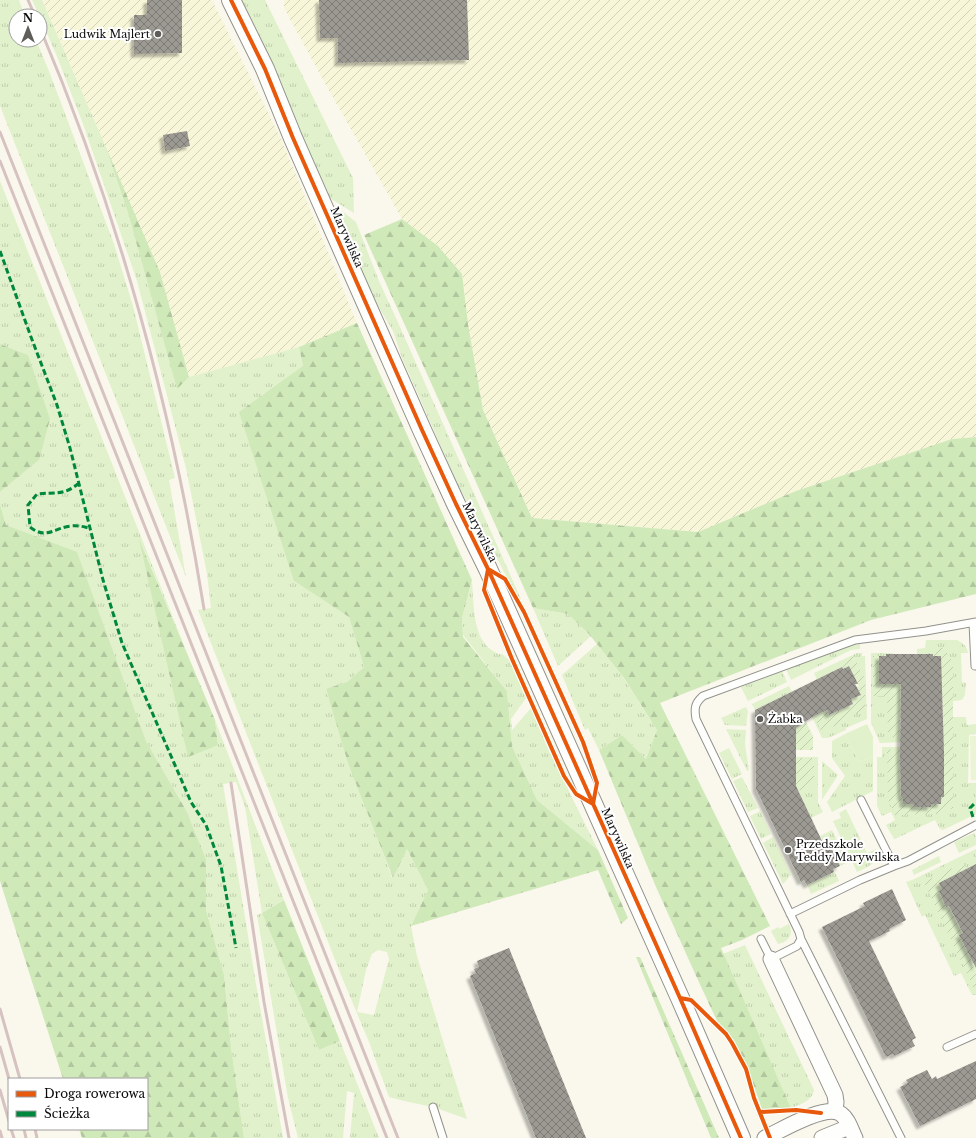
<svg xmlns="http://www.w3.org/2000/svg" width="976" height="1138" font-family="'Libre Baskerville',serif">
	<style>
		.farmland { fill: url(#farmland-furrows) }
		.grass { fill: url(#grass-tufts); fill-rule: evenodd }
		.forest { fill: url(#forest-firs) }
		.park { fill: #e1f1cb }
		.garden { fill: url(#garden-furrows) }
		.pitch { fill: #ebf4d5 }
		.building { fill: url(#building-cross-hatch); filter: url(#shadow) }
		.lines { fill: none; stroke-linecap: round; stroke-linejoin: round }
		.service-casing { stroke: #92918c; stroke-width: 9 }
		.minor-casing { stroke: #92918c; stroke-width: 17 }
		.tertiary-casing { stroke: #92918c; stroke-width: 20 }
		.service { stroke: #fefefc; stroke-width: 7 }
		.minor { stroke: #fefefc; stroke-width: 15 }
		.tertiary { stroke: #fefefc; stroke-width: 18 }
		.rail { stroke: #d7c2c2; stroke-width: 3 }
		.quiet { stroke: #00873e; stroke-width: 3; stroke-dasharray: 6 3; stroke-linecap: butt }
		.cycleway-casing { stroke: #fff; stroke-width: 6 }
		.cycleway { stroke: #e8590c; stroke-width: 4 }
		.poi-dot { fill: #5e5d59; stroke: #fff; stroke-width: 1.5 }
		.labels { text-anchor: middle; dominant-baseline: central; stroke-width: 4; stroke-linejoin: round; paint-order: stroke }
		.poi-label { font-size: 11px; fill: #0a0a0a; stroke: #fff; text-anchor: start }
		.street-label { font-size: 11px; fill: #0a0a0a; stroke: #fff }
	</style>
	<defs>
		<pattern id="farmland-furrows" width="10" height="10" patternUnits="userSpaceOnUse"><rect width="10" height="10" fill="#f8f6d8"/><path d="M-1 1l2-2M0 10L10 0M9 11l2-2" fill="none" stroke="#d3d2b8"/></pattern>
		<pattern id="grass-tufts" width="24" height="20" patternUnits="userSpaceOnUse"><rect width="24" height="20" fill="#e1f1cb"/><path d="M3 7l-1-3M5 7V3M7 7l1-3M15 17l-1-3M17 17v-4M19 17l1-3" fill="none" stroke="#c0cdad"/></pattern>
		<pattern id="forest-firs" width="22" height="20" patternUnits="userSpaceOnUse"><rect width="22" height="20" fill="#d0e9b9"/><path d="M5 1l3.5 6h-7zM16 11l3.5 6h-7z" fill="#b1c69e"/></pattern>
		<pattern id="garden-furrows" width="10" height="10" patternUnits="userSpaceOnUse"><rect width="10" height="10" fill="#e1f1cb"/><path d="M-1 1l2-2M0 10L10 0M9 11l2-2" fill="none" stroke="#c0cdad"/></pattern>
		<pattern id="building-cross-hatch" width="8" height="8" patternUnits="userSpaceOnUse"><rect width="8" height="8" fill="#9c9993"/><path d="M0 0l8 8M0 8l8-8" fill="none" stroke="#7d7b76"/></pattern>
		<filter id="shadow"><feDropShadow dx="-3.5" dy="3.5" stdDeviation="1" flood-color="#0004"/></filter>
	</defs>
	<rect width="100%" height="100%" fill="#faf8ed"/>
	<path class="farmland" d="M42,0H212L282,141L357,323L299,347L189,377L160,272Z
		M284,0H976V437L952,439L796,491L698,532L532,518L483,410L468,324L462,274L438,246L402,219L323,80L284,8Z"/>
	<path class="grass" d="M0,0H19L25,16H16V40H36L49,71L114,244L133,306L175,478L169,480L186,577L0,106Z
		M32,0H42L105,145L128,213L177,388L189,377L299,347L303,366L294,581L349,617L364,667L347,682L326,690L392,878L407,849L428,890L411,926L417,956L467,1119L433,1107L404,1101L389,1097L369,1042L341,975L198,610L211,608L207,574L186,468L137,281L83,124L56,54ZM378,950L387,952L389,959L374,1015L357,1012L366,970L372,954Z
		M241,0H265L353,178L354,213L328,197Z
		M0,181L193,668L141,542L218,745L215,720L284,900L262,913L319,1050L340,1041L379,1138H350L354,1093L347,1091L343,1138H298L288,1098L257,915L262,913L245,807L236,782L223,784L256,984L283,1138H244L231,1047L224,975L206,910V859L187,812L146,741L77,553L6,525L0,504V492L39,460L28,355L0,344Z
		M342,211L356,222L379,281L396,318L521,599L519,600L456,481L402,358L393,331L372,296L337,217Z
		M472,581C474,604 472,638 493,651C497,653 498,655 502,654L509,660L526,698L511,719L512,730L531,708L548,749L598,850L537,800L512,746L507,691L463,635L462,618Z
		M533,608L568,614L591,636L558,666Z
		M926,640H957C963,643 967,646 968,653H961L962,682L966,683L965,695L962,700L953,701V717H966L967,725L976,724V734L969,735L968,783H976V814L943,830L940,829L935,820L895,839H894L886,825L895,820L891,812L882,816L877,806V757H882V747H900L902,797L914,804V806L931,807V804L941,803V797H944L943,735H940L943,717L942,680H941L933,654H917V649L925,648Z
		M855,641H860V649L851,650L791,680L786,669Z
		M597,644L623,677L657,730L646,759L622,735L599,750L588,728L585,730L562,675Z
		M857,653H862V656H865L867,719L846,728V730L828,738H822L812,717L827,709L830,715L853,704L851,699L860,695L857,687L859,686L849,666L843,669L842,667L817,680L814,673Z
		M871,653H893V654L886,656L879,657V680L883,684H901L903,718H900V729H904V742L880,743L871,723Z
		M782,671L787,682L748,701L741,687Z
		M789,686L792,692L755,710L752,704Z
		M746,707L748,711L746,726L725,725L721,718Z
		M726,729L746,730L745,744L749,770L747,771Z
		M845,734L859,762L873,756V791L832,812L827,802L845,776L832,758V741Z
		M729,748L742,774L732,779L719,753Z
		M796,757H818V802L823,812L811,818L796,786Z
		M822,761L838,775L822,800Z
		M742,777L758,808L748,812L733,781Z
		M846,809L867,853L876,849C880,863 867,867 857,872L833,821L841,818L839,813Z
		M760,811L771,834L761,839L750,816Z
		M832,830L847,862L840,866L828,841L824,843L820,836Z
		M974,833L976,837V845L959,853L954,842Z
		M773,837L791,875L783,884L763,843Z
		M976,849V864L939,883L942,889L939,891L976,961L973,963L976,969V995H972L961,973L954,976L925,915L922,917L906,882L912,880Z
		M939,856L941,862L914,875L912,870Z
		M835,872L839,881L811,894L807,885Z
		M789,924C794,935 789,942 778,944L771,931L778,927L779,929Z
		M745,945L814,1090C812,1101 801,1104 791,1108L723,954Z"/>
	<path class="forest" d="M105,145L160,272L189,377L177,389L128,213Z
		M402,219L438,246L462,274L468,324L483,410L532,518L698,532L796,491L952,439L976,437V594L871,620L660,703L770,926L742,940L721,948L791,1108L762,1109L747,1066L734,1040L717,1021L697,978L656,887L599,750L622,735L646,759L657,730L624,678L589,634L568,614L533,608L364,235Z
		M357,323L472,580L462,618L463,637L507,691L512,746L537,800L598,850L628,918L621,924L598,870L411,926L428,890L407,849L393,878L348,763L326,689L347,682L364,667L349,617L294,581L239,412L303,366L299,347Z
		M0,344L28,355L50,419L39,460L0,492Z
		M0,504L6,525L77,552L146,741L187,812L206,859V910L224,975L231,1047L244,1138H82L79,1129H147V1079H63L0,881Z
		M139,539L215,720L218,745L188,757Z
		M284,900L340,1041L319,1050L262,913Z
		M636,957H640L719,1138H711Z"/>
	<path class="park" d="M867,724L873,737V756L859,762L845,734Z"/>
	<path class="garden" d="M933,647L944,648L953,663V808L941,814L895,815L888,800L887,750L900,749L902,797L914,804V806L931,807V804L941,803V797H944L943,735H940L943,717L942,680H941L933,656Z
		M853,656L865,679V709L822,733L814,716L827,709L830,715L853,704L851,699L860,695L857,687L859,686L849,667L843,669L840,662Z
		M873,656H879V680L883,684H901L903,718H900V729H904V738L888,737L887,696H873Z
		M805,720L813,736V750H796V725Z
		M796,758H814V784L798,791L796,786Z
		M963,863L966,869L939,883L942,889L939,891L946,907L949,906L976,961L973,963L976,969V993L924,882Z"/>
	<path class="pitch" d="M970,736H976V780H971Z"/>
	<path class="building" d="M147,0H182V53L134,54V15H147Z
		M319,0H467L469,60L338,63V38H320Z
		M187,131L190,146L165,151L163,135Z
		M886,654H933V656H941L944,753V797H941V804H931V807H914V804H903V797H901L900,758L901,684H879V656H886Z
		M849,666L858,684H855L861,695L851,699L853,704L829,715L827,710L812,717L796,728V786L823,843L828,841L840,866L833,869L834,872L807,885L804,880L801,882L756,789L755,710L842,667L843,669Z
		M976,864V968L959,935L963,933L949,906L946,907L939,891L942,889L939,883Z
		M892,889L906,920L889,929L890,931L869,941L916,1038L912,1040L915,1046L894,1056L893,1054L886,1057L822,927L865,906L863,903Z
		M509,948L586,1138H536L470,976L476,973L474,969L479,967L477,961Z
		M976,1061V1099L920,1126L900,1087L908,1083L906,1080L927,1070L932,1079L936,1076L937,1079Z"/>
	<g class="lines">
		<defs>
			<path id="service" d="M973,623L975,666
				M861,800L894,866L908,861L976,825
				M790,914L860,880L894,866
				M761,939L771,959L797,946L801,939L799,932L696,719C694,708 695,703 703,696L855,640L926,631L976,622
				M801,939L901,1138
				M947,1047L976,1034
				M433,1107L443,1138"/>
			<path id="minor" d="M771,959L835,1095L836,1102L835,1111
				M765,1138C780,1131 826,1103 841,1114C848,1119 851,1130 855,1138
				M822,1138L849,1127"/>
			<path id="tertiary" d="M231,0L265,69L293,138L422,430L456,504L488,569L680,998L741,1138"/>
		</defs>
		<use href="#service" class="service-casing"/>
		<use href="#minor" class="minor-casing"/>
		<use href="#tertiary" class="tertiary-casing"/>
		<use href="#service" class="service"/>
		<use href="#minor" class="minor"/>
		<use href="#tertiary" class="tertiary"/>
		<path class="rail" d="M28,0L35,16
			M40,28C119,214 172,409 204,609
			M0,132L398,1138
			M0,161L387,1138
			M231,783L264,1002L289,1138
			M0,1009L20,1079
			M0,1047L9,1079
			M0,1090L9,1121
			M11,1129L14,1138
			M24,1129L26,1138
			M35,1129L37,1138
			M0,1131L2,1138"/>
		<path class="quiet" d="M0,251L31,337L57,405L70,448L103,580L122,643L191,802L206,825L221,866L236,948
			M79,483C64,496 55,492 37,494L28,505L30,527C46,540 54,528 71,526C78,525 84,527 90,528
			M973,817L970,808L976,802"/>
		<defs>
			<path id="cycleway" d="M231,0L265,69L293,138L422,430L456,504L488,569L680,998L741,1138
				M488,569L505,579L524,612L583,742L597,783L593,804L576,794L564,776L512,659L484,590Z
				M680,998L691,1000L726,1034L732,1043L746,1069L754,1098L770,1138
				M760,1112L796,1110L821,1113"/>
		</defs>
		<use href="#cycleway" class="cycleway-casing"/>
		<use href="#cycleway" class="cycleway"/>
	</g>
	<g class="poi-dot">
		<circle cx="158" cy="34" r="4"/>
		<circle cx="760" cy="719" r="4"/>
		<circle cx="788" cy="850" r="4"/>
	</g>
	<g class="labels">
		<g class="poi-label">
			<text x="150" y="34" text-anchor="end">Ludwik Majlert</text>
			<text x="768" y="719">Żabka</text>
			<text x="796" y="844">Przedszkole<tspan x="796" dy="13">Teddy Marywilska</tspan></text>
		</g>
		<g class="street-label">
			<text transform="translate(347 237) rotate(66)">Marywilska</text>
			<text transform="translate(480 532) rotate(64)">Marywilska</text>
			<text transform="translate(618 838) rotate(66)">Marywilska</text>
		</g>
	</g>
	<rect x="8" y="1078" width="140" height="52" fill="#ffffff" stroke="#9d9d9d"/>
	<rect x="16" y="1091" width="20" height="6" fill="#e8590c" stroke="#9d9d9d"/>
	<text x="44" y="1098" font-size="12" fill="#0a0a0a">Droga rowerowa</text>
	<rect x="16" y="1111" width="20" height="6" fill="#00873e" stroke="#9d9d9d"/>
	<text x="44" y="1118" font-size="12" fill="#0a0a0a">Ścieżka</text>
	<g transform="translate(28 28)"><circle r="19" fill="#ffffff" stroke="#9d9d9d"/>
	<path d="M0-3L7 15L0 10L-7 15Z" fill="#5e5d59"/>
	<text y="-6" font-size="11" font-weight="bold" text-anchor="middle" fill="#0a0a0a">N</text>
	</g>
</svg>
